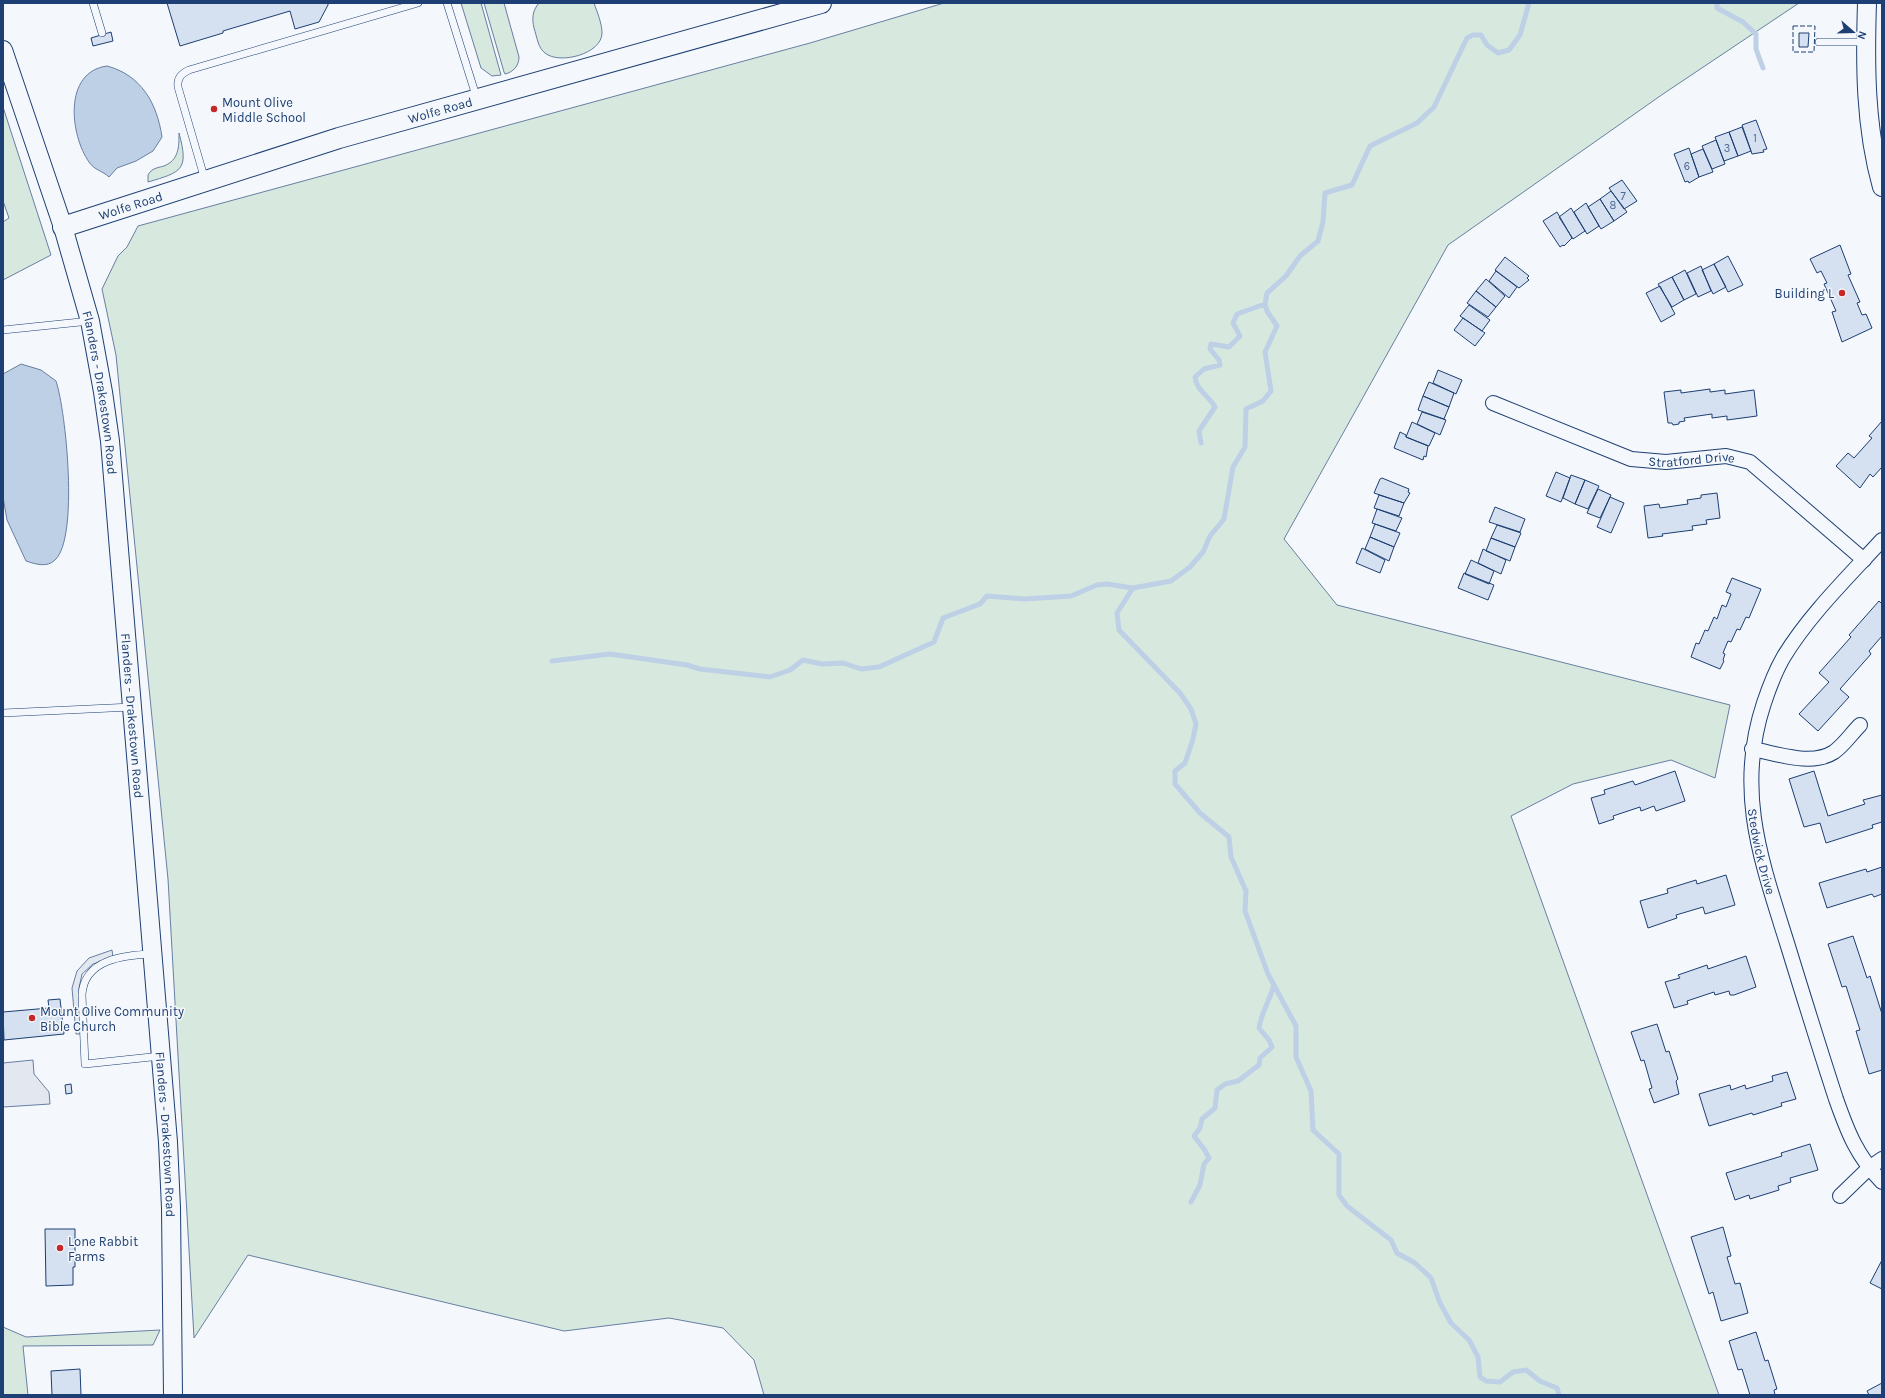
<svg xmlns="http://www.w3.org/2000/svg" width="1885" height="1398" font-family="Karla,sans-serif">
	<style>
		.green { fill: #d7e8df; stroke: #687fa3 }
		.parking { fill: #e3e8f0; stroke: #687fa3 }
		.water { fill: #bed0e5; stroke: #687fa3 }
		.lines { fill: none; stroke-linecap: round; stroke-linejoin: round }
		.stream { stroke: #bed0e5; stroke-width: 5 }
		.building { fill: #d5e0f0; stroke: #1d3f73 }
		.service-casing { stroke: #1d3f73; stroke-width: 8 }
		.minor-casing { stroke: #1d3f73; stroke-width: 16 }
		.tertiary-casing { stroke: #1d3f73; stroke-width: 20 }
		.secondary-casing { stroke: #1d3f73; stroke-width: 22 }
		.service { stroke: #f4f7fb; stroke-width: 7 }
		.minor { stroke: #f4f7fb; stroke-width: 14 }
		.tertiary { stroke: #f4f7fb; stroke-width: 18 }
		.secondary { stroke: #f4f7fb; stroke-width: 20 }
		.fence { stroke: #1d3f73; stroke-width: 1; stroke-dasharray: 5 2; stroke-linecap: butt }
		.poi-dot { fill: #c62828; stroke: #f4f7fb; stroke-width: 1.5 }
		.labels { text-anchor: middle; dominant-baseline: central; stroke-width: 3; stroke-linejoin: round; paint-order: stroke }
		.number-label { font-size: 11px; fill: #4b6792 }
		.poi-label { font-size: 13px; fill: #1d3f73; stroke: #f4f7fb; text-anchor: start }
		.street-label { font-size: 13px; fill: #1d3f73; stroke: #f4f7fb }
	</style>
	<rect width="100%" height="100%" fill="#f4f7fb"/>
	<path class="green" d="M461,3H481L501,75L492,76L481,68Z
		M484,3H504L519,57C519,66 513,72 505,74L504,72Z
		M539,3H594C597,12 602,23 602,33C602,54 559,65 545,53C538,48 537,37 534,28C532,19 532,11 539,3Z
		M944,3H1799L1663,94L1448,245L1284,539L1337,605L1730,705L1715,778L1671,760L1573,784L1511,816L1719,1395H764L754,1360L723,1328L669,1318L564,1331L248,1255L194,1338L168,879L116,355L102,289L118,256L127,247L138,226L810,43Z
		M3,107L51,255L3,280V222L9,218L3,201Z
		M179,133C189,170 182,172 148,182V175C152,168 157,168 164,166C179,160 179,147 179,133Z
		M3,1327L26,1337L160,1330L153,1345L23,1346L28,1395H3Z"/>
	<path class="parking" d="M112,950L113,957L93,964L82,974L79,988L82,1034H76L72,988L77,971L89,958Z
		M33,1060L34,1074L49,1092L50,1104L3,1107V1063Z"/>
	<path class="water" d="M107,66C141,75 157,103 162,137L153,151L136,161L117,168L109,177C103,171 94,170 89,162C70,135 63,72 107,66Z
		M21,364L41,370L56,381C66,411 79,538 55,560C47,568 35,564 26,561L7,520L3,497V374Z"/>
	<g class="lines">
		<path class="stream" d="M1529,3L1520,35L1509,50L1498,53L1487,45L1481,35H1473L1467,38L1434,107L1417,123L1370,146L1352,185L1325,193L1323,222L1318,241L1300,256L1286,276L1267,293L1265,304L1267,311L1277,326L1265,352L1271,391L1263,401L1246,409L1245,447L1233,467L1224,519L1210,536L1203,552L1190,567L1171,581L1133,588L1117,613L1119,630L1180,693L1191,709L1196,724L1193,739L1185,763L1175,771V784L1200,813L1229,837L1231,857L1246,891L1245,911L1268,974L1296,1026V1057L1311,1091L1313,1130L1339,1154V1195L1347,1206L1391,1240L1397,1253L1415,1263L1431,1278L1440,1303L1451,1323L1469,1340L1478,1357L1480,1377L1486,1381L1500,1382L1513,1372L1526,1370L1540,1381L1557,1388L1559,1395
			M1717,3V8L1743,22L1756,34V49L1763,68
			M1201,443L1199,431L1215,407C1209,396 1196,390 1195,377L1204,369L1220,365L1219,360L1210,349L1211,344L1229,347L1240,336L1233,323L1237,314L1265,304
			M552,661L610,654L687,665L700,669L770,677L790,670L803,660L822,664L843,663L861,669L879,667L934,642L943,618L980,604L987,596L1025,599L1071,596L1097,585L1107,584L1133,588
			M1191,1202L1200,1185L1204,1164L1209,1158L1204,1149L1194,1136L1200,1128L1202,1119L1215,1108L1217,1090L1225,1084L1238,1081L1259,1065L1260,1058L1272,1047L1269,1040L1259,1028C1261,1013 1270,1000 1274,985"/>
	</g>
	<path class="building" d="M167,3H328V5L319,22L295,29L290,11L223,31V33L180,46Z
		M111,32L113,41L93,46L91,38Z
		M1799,33H1809L1808,47H1799Z
		M1756,120L1767,149L1763,150L1764,152L1752,154L1742,125Z
		M1742,127L1751,151L1738,156L1729,132Z
		M1729,132L1738,156L1724,161L1715,137Z
		M1716,140L1725,164L1712,169L1702,146Z
		M1689,148L1699,177L1689,183L1688,181L1685,182L1674,154Z
		M1703,149L1713,172L1699,177L1691,154Z
		M1622,180L1637,201L1624,209L1609,188Z
		M1611,191L1627,212L1614,221L1600,199Z
		M1600,199L1614,221L1601,229L1588,207Z
		M1586,203L1599,226L1587,234L1574,212Z
		M1571,208L1585,231L1573,239L1559,217Z
		M1557,212L1572,238L1564,246L1563,245L1560,247L1543,221Z
		M1840,245L1851,274L1848,275L1860,302L1857,303L1862,315L1866,314L1872,328L1842,342L1832,312L1836,311L1824,284L1827,283L1821,271L1817,273L1810,259Z
		M1728,256L1743,285L1728,292L1714,264Z
		M1505,257L1529,276L1527,278L1529,280L1519,288L1495,270Z
		M1714,264L1726,287L1713,294L1702,270Z
		M1701,266L1711,291L1698,297L1687,273Z
		M1685,270L1696,294L1684,300L1672,277Z
		M1496,271L1517,287L1509,298L1489,281Z
		M1672,277L1684,300L1672,307L1658,284Z
		M1486,279L1505,296L1496,307L1476,291Z
		M1660,286L1675,314L1661,322L1646,293Z
		M1476,291L1496,307L1488,317L1467,303Z
		M1469,305L1490,320L1482,331L1460,316Z
		M1463,318L1485,333L1475,346L1454,330Z
		M1438,370L1462,380L1456,394L1433,383Z
		M1429,382L1454,393L1449,407L1423,396Z
		M1710,389V392L1725,390V394L1754,390L1757,416L1727,420V416L1712,418V414L1684,418L1685,421L1679,422V424L1673,425L1672,423H1668L1664,392L1681,390V393Z
		M1423,396L1449,407L1444,419L1418,410Z
		M1422,412L1446,420L1440,435L1417,424Z
		M1882,421V467L1873,477L1870,474L1860,488L1836,466L1848,453L1854,458L1872,438L1869,436Z
		M1412,422L1435,433L1429,446L1406,437Z
		M1400,432L1406,435V437L1428,446L1426,457L1424,456L1423,460L1394,448Z
		M1556,472L1570,478L1561,502L1546,496Z
		M1571,475L1585,480L1575,504L1563,498Z
		M1382,478L1409,489L1408,492L1410,493L1404,503L1374,493L1380,479Z
		M1585,480L1599,486L1588,509L1575,504Z
		M1598,489L1611,495L1600,518L1587,513Z
		M1717,493L1720,518L1706,520L1707,524L1692,526L1693,530L1662,534L1663,536L1648,538L1644,506L1659,504L1660,508L1688,504L1687,500L1701,498V495Z
		M1379,495L1404,503L1399,516L1374,508Z
		M1610,497L1624,503L1611,533L1597,527Z
		M1495,507L1525,519L1520,532L1489,522Z
		M1377,509L1402,518L1396,531L1372,523Z
		M1375,524L1400,533L1394,547L1370,537Z
		M1497,525L1521,533L1515,547L1491,538Z
		M1370,537L1394,547L1389,561L1365,549Z
		M1491,538L1515,547L1510,561L1486,551Z
		M1362,548L1385,560L1380,573L1356,563Z
		M1483,549L1506,560L1501,574L1478,563Z
		M1471,560L1494,571L1489,584L1465,574Z
		M1464,573L1494,585L1488,600L1458,588Z
		M1732,578L1761,589L1749,618L1746,617L1740,630L1737,629L1731,642L1728,641L1723,653L1725,654L1723,660L1724,661L1720,669L1691,657L1696,643L1699,644L1705,630L1708,631L1714,617L1717,619L1722,605L1726,607L1731,594L1726,592Z
		M1879,601L1882,604V636L1869,651L1871,654L1840,689L1849,697L1818,731L1799,714L1829,682L1819,673L1851,637L1849,635Z
		M1675,771L1685,801L1656,811L1654,806L1641,811L1640,807L1613,816L1614,819L1599,824L1591,798L1605,794L1604,790L1633,781L1635,785Z
		M1814,771L1828,816L1865,804L1863,800L1882,795V822L1872,825L1873,828L1826,843L1820,823L1804,827L1789,779Z
		M1882,867V894L1874,897L1872,894L1827,908L1819,883L1866,869L1867,872Z
		M1726,875L1735,905L1705,914L1703,907L1676,915L1677,918L1648,928L1640,901L1668,893L1667,889L1696,880L1697,884Z
		M1853,936L1867,978L1870,976L1882,1014V1070L1869,1074L1856,1031L1860,1030L1846,986L1842,987L1828,944Z
		M1746,956L1756,987L1734,995H1730L1729,991L1715,995L1714,992L1687,1001L1688,1004L1674,1008L1665,982L1680,978L1678,975L1707,965L1708,969Z
		M60,999L64,1034L4,1040L3,1012L49,1008L48,1000Z
		M1657,1024L1666,1052L1669,1051L1678,1079L1676,1081L1679,1094L1654,1103L1649,1089L1652,1088L1644,1060L1641,1061L1631,1032Z
		M1787,1072L1796,1099L1781,1103L1782,1106L1753,1115L1752,1113L1709,1126L1699,1094L1730,1085L1731,1090L1745,1085L1746,1089L1773,1081L1772,1076Z
		M71,1084L72,1093L66,1094L65,1085Z
		M1810,1144L1818,1170L1790,1178L1791,1182L1778,1186L1779,1190L1750,1199L1749,1195L1735,1200L1726,1173L1782,1156L1781,1153Z
		M1723,1227L1731,1256L1727,1257L1735,1284L1740,1283L1748,1313L1721,1321L1713,1292L1709,1294L1691,1237Z
		M45,1229H75V1267H73V1285L46,1286Z
		M1882,1260V1289L1870,1283Z
		M1756,1332L1765,1361L1768,1360L1777,1389L1774,1390L1775,1395H1750L1742,1369L1738,1370L1729,1341Z
		M80,1369L81,1395H52L51,1371Z
		M1882,1383V1395H1869L1867,1391Z"/>
	<g class="lines">
		<defs>
			<path id="service" d="M93,3L102,33
				M447,3L477,99
				M1819,42H1866
				M205,180L178,87C177,78 181,74 189,70L418,3
				M3,330L90,321
				M3,713L132,707
				M153,954C124,955 84,959 82,995L85,1064L161,1056"/>
			<g id="minor">
				<path id="s1" d="M1493,403L1631,459L1666,462L1726,456L1750,462L1864,560"/>
				<path id="s2" d="M1882,540C1849,576 1808,616 1783,658C1775,672 1769,688 1764,703C1735,790 1761,860 1787,943C1803,995 1819,1047 1836,1099C1848,1133 1857,1156 1882,1182"/>
				<path d="M1752,749C1776,753 1811,767 1834,752C1844,745 1851,734 1860,725"/>
				<path d="M1840,1196L1869,1168L1882,1159"/>
			</g>
			<g id="tertiary">
				<path d="M1867,3C1865,65 1865,127 1882,187"/>
				<path id="s3" d="M3,50L63,227L90,321L103,392L110,441L168,1142L171,1208L173,1395"/>
			</g>
			<g id="secondary">
				<path id="s4" d="M63,227L339,138L821,3"/>
			</g>
		</defs>
		<use href="#service" class="service-casing"/>
		<use href="#minor" class="minor-casing"/>
		<use href="#tertiary" class="tertiary-casing"/>
		<use href="#secondary" class="secondary-casing"/>
		<use href="#service" class="service"/>
		<use href="#minor" class="minor"/>
		<use href="#tertiary" class="tertiary"/>
		<use href="#secondary" class="secondary"/>
		<path class="fence" d="M1793,26H1815L1814,52H1793Z"/>
	</g>
	<g class="poi-dot">
		<circle cx="214" cy="109" r="4"/>
		<circle cx="1842" cy="293" r="4"/>
		<circle cx="32" cy="1018" r="4"/>
		<circle cx="60" cy="1248" r="4"/>
	</g>
	<g class="labels">
		<g class="number-label">
			<text x="1755" y="138">1</text>
			<text x="1727" y="148">3</text>
			<text x="1687" y="166">6</text>
			<text x="1623" y="196">7</text>
			<text x="1613" y="205">8</text>
		</g>
		<g class="poi-label">
			<text x="222" y="102">Mount Olive<tspan x="222" dy="15">Middle School</tspan></text>
			<text x="1834" y="293" text-anchor="end">Building L</text>
			<text x="40" y="1011">Mount Olive Community<tspan x="40" dy="15">Bible Church</tspan></text>
			<text x="68" y="1241">Lone Rabbit<tspan x="68" dy="15">Farms</tspan></text>
		</g>
		<g class="street-label">
			<text stroke="none"><textPath href="#s4" startOffset="395">Wolfe Road</textPath></text>
			<text stroke="none"><textPath href="#s4" startOffset="71">Wolfe Road</textPath></text>
			<text stroke="none"><textPath href="#s3" startOffset="357">Flanders - Drakestown Road</textPath></text>
			<text stroke="none"><textPath href="#s1" startOffset="210">Stratford Drive</textPath></text>
			<text stroke="none"><textPath href="#s3" startOffset="682">Flanders - Drakestown Road</textPath></text>
			<text stroke="none"><textPath href="#s2" startOffset="354">Stedwick Drive</textPath></text>
			<text stroke="none"><textPath href="#s3" startOffset="1102">Flanders - Drakestown Road</textPath></text>
		</g>
	</g>
	<rect width="1885" height="1398" fill="none" stroke="#1d3f73" stroke-width="8"/>
	<g transform="translate(1853 32) rotate(110)" stroke="#f4f7fb" stroke-width="3" paint-order="stroke">
	<path d="M0-3L7 15L0 10L-7 15Z" fill="#1d3f73"/>
	<text y="-6" font-size="11" font-weight="bold" text-anchor="middle" fill="#1d3f73">N</text>
	</g>
</svg>
